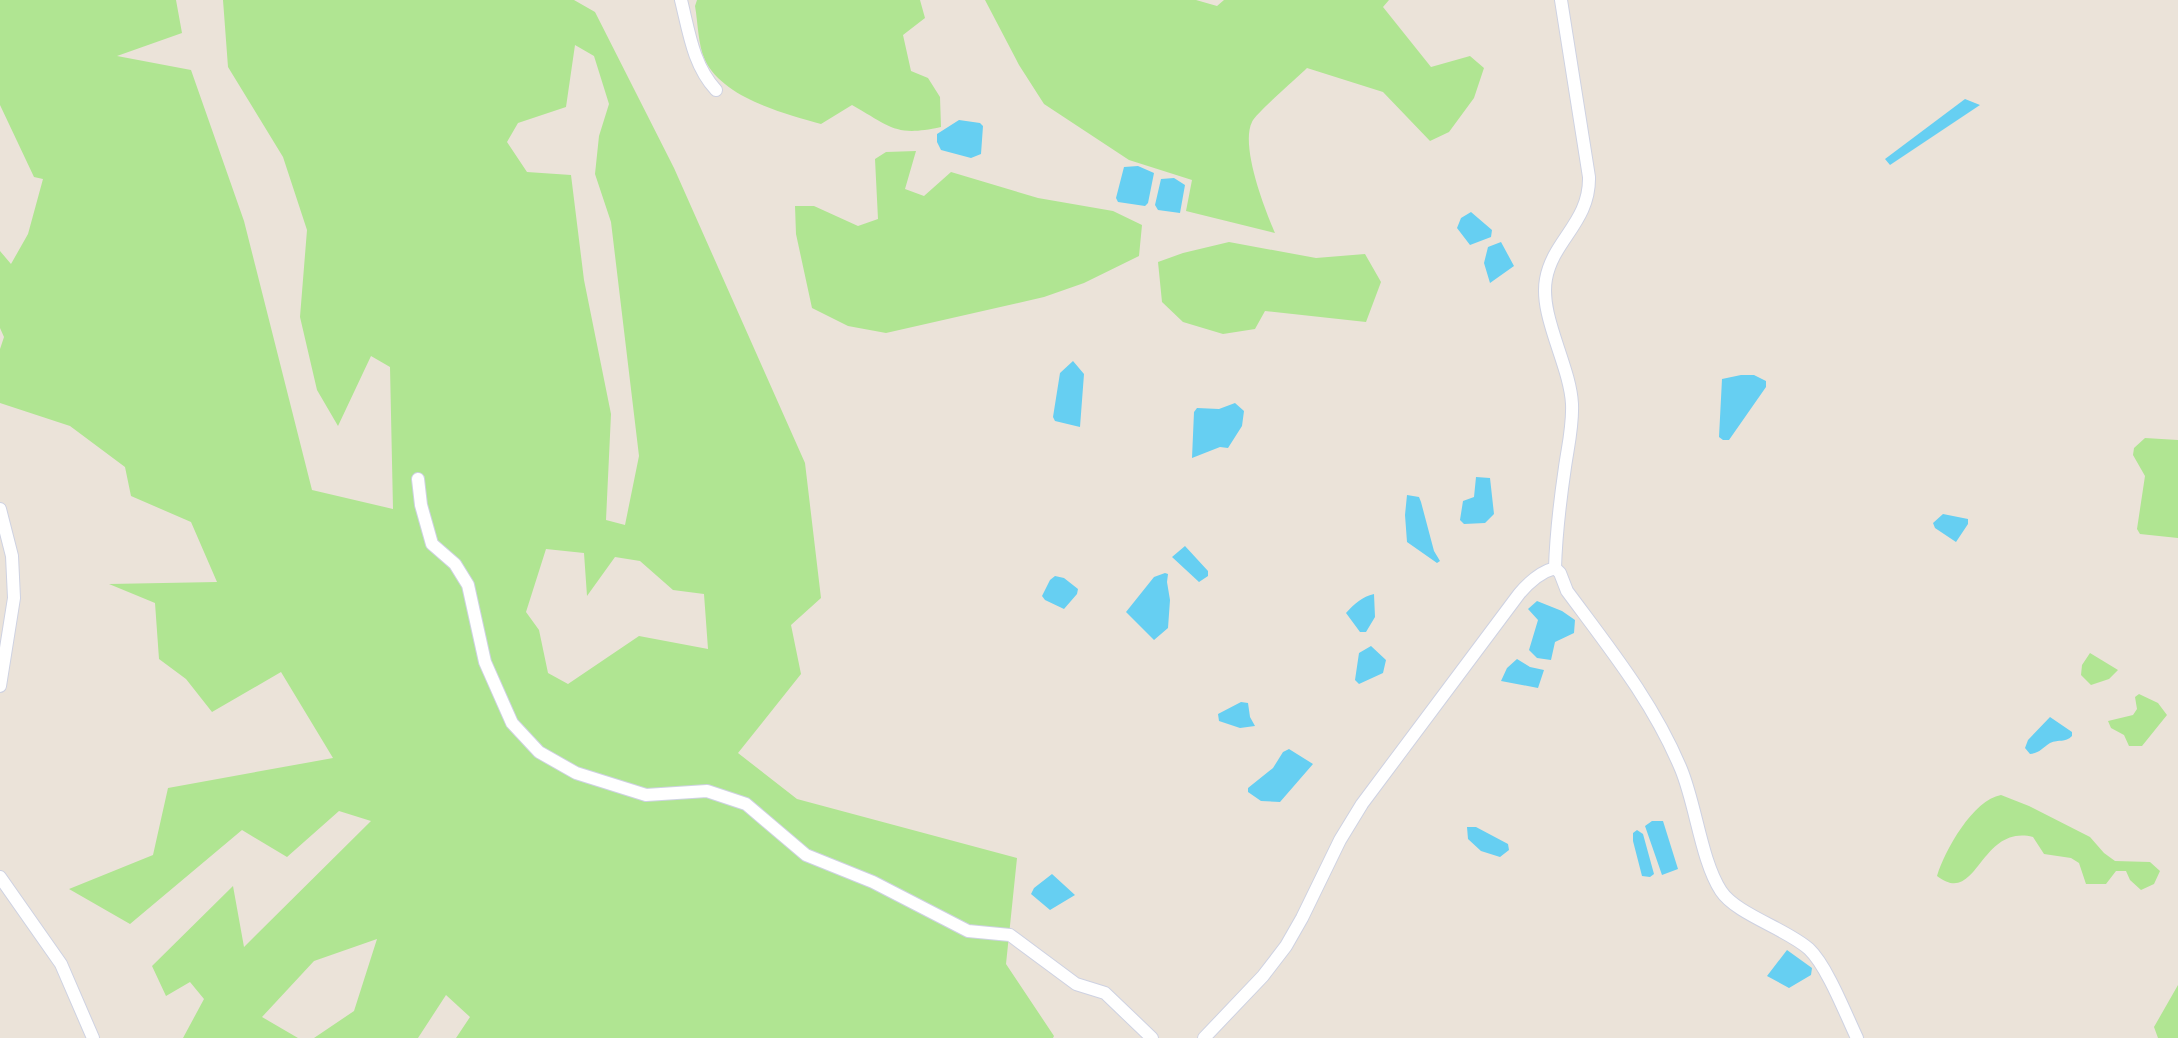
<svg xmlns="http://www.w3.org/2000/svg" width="2178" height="1038" font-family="Karla,sans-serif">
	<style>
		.green { fill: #b0e592; fill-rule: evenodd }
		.water { fill: #66cff2 }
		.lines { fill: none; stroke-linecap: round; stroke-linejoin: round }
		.minor-casing { stroke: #ced2e2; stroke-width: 14 }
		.minor { stroke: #fff; stroke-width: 12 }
	</style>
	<rect width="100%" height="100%" fill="#ebe3d9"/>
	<path class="green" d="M0,0H176L182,33L117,56L191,70L244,221L312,490L393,509L390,367L371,356L338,426L317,390L300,317L307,230L283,157L228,67L223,0H574L595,12L674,168L805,463L821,598L791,625L801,674L738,753L797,799L1017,858L1006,964L1054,1036L1053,1038H456L470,1017L446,995L418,1038H314L354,1011L377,939L314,961L262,1017L298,1038H183L204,999L190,982L166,996L152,966L233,886L244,947L371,821L339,811L287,857L242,830L130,924L69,889L153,855L168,788L333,758L281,672L212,712L186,679L159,659L155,603L109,584L217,582L191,522L131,496L125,467L70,426L0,403V349L4,337L0,328V251L11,264L28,234L43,179L34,177L0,105ZM575,45L594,56L609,104L599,136L595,174L611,222L639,456L625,525L606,520L611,414L584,280L571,175L527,172L507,142L518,123L566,107ZM546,549L584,553L587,596L615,557L640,561L673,590L704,594L708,649L639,636L568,684L548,673L539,630L526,612Z
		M697,0H920L925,18L903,35L911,71L928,78L940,97L941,127C895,137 891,127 852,105L821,124C785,114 723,98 705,60C698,45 698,23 695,6Z
		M985,0H1196L1217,6L1224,0H1389L1383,7L1431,67L1470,56L1484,68L1474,98L1449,132L1430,141L1383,92L1307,68C1297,78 1256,113 1252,122C1240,146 1265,210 1275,233L1186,211L1192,180L1129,160L1044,104L1019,65Z
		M916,151L905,189L924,196L951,172L1038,198L1113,211L1142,225L1139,256L1084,283L1044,297L886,333L848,326L812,308L796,234L795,206H814L858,226L878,219L875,159L886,152Z
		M1229,242L1316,258L1365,254L1381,282L1366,322L1265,311L1255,329L1223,334L1183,322L1162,302L1158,262L1183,253Z
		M2145,438L2178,440V538L2140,534L2137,529L2145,476L2133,455L2134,448Z
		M2090,653L2118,670L2109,679L2091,685L2081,675L2082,665Z
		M2139,694L2158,703L2167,715L2142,746H2129L2124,735L2111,728L2108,721L2133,715L2137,709L2135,697Z
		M2001,795L2029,806L2090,837L2104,853L2115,861L2150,862L2160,871L2154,884L2141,890L2130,880L2126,871H2116L2106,884H2086L2079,863L2071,858L2044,854L2033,837C1979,824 1978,908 1937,876C1945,850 1973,800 2001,795Z
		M2178,985V1038H2158L2154,1027Z"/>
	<path class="water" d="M1965,99L1980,105L1890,165L1885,159Z
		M959,120L980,123L983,126L981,154L971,158L941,150L937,142V134Z
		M1138,166L1154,173L1148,203L1145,206L1118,202L1116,198L1124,167Z
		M1174,178L1185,185L1180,213L1158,210L1155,205L1161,179Z
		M1471,212L1492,230L1491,237L1470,245L1457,228L1461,218Z
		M1501,242L1514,266L1490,283L1484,263L1488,247Z
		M1073,361L1084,374L1080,427L1055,421L1053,417L1060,373Z
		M1741,375H1754L1766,381V387L1729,440H1723L1719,437L1722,379Z
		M1235,403L1244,411L1242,426L1228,448L1220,447L1192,458L1194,412L1197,408L1219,409Z
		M1476,477L1490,478L1494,514L1485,523L1464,524L1460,520L1463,501L1474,497Z
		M1407,495L1419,497L1421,502L1434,551L1440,561L1437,563L1407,542L1405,515Z
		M1943,514L1968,519V524L1956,542L1935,528L1933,523Z
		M1185,546L1208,571V576L1199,582L1172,557Z
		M1165,573L1168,574L1167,582L1170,600L1168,628L1154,640L1126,612L1154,577Z
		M1055,576L1064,578L1078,589L1077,594L1064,609L1045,600L1042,596L1050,580Z
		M1374,594L1375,617L1366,632H1360L1346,613C1355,603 1362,597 1374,594Z
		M1537,601L1562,611L1575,620L1574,633L1555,642L1551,660L1537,658L1529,650L1538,620L1528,609Z
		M1371,646L1386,660L1383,673L1359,684L1355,680L1359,653Z
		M1517,659L1530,667L1544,670L1538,688L1501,681L1507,668Z
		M1241,702L1248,703L1250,717L1255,726L1240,728L1219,721L1218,714Z
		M2050,717L2072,732V736C2065,743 2059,739 2050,743C2042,748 2040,753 2030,754L2025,748L2028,740Z
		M1289,749L1313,764L1280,802L1261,801L1248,792V788L1273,768L1283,752Z
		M1652,821H1663L1678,869L1662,875L1645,826Z
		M1467,827H1476L1508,844L1509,850L1500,857L1481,851L1468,839Z
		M1637,830L1643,834L1654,874L1650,877L1642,876L1633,841V833Z
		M1052,874L1075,895L1050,910L1031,894L1034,888Z
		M1787,950L1812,968L1811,975L1789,988L1767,976Z"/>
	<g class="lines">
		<defs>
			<path id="minor" d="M681,0C689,32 693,65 716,90
				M1561,0L1589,177C1590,222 1553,240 1546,279C1539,316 1570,365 1572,404C1573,426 1568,446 1565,467C1560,501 1556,534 1555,568L1560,573L1567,591C1610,649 1653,702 1681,769C1696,805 1701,860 1721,891C1736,914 1787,929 1809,949C1827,966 1846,1015 1857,1038
				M418,479L421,505L432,544L455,564L468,585L485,662L512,723L539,752L576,773L646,795L707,791L746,804L806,855L873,882L968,931L1010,935L1076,984L1105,993L1152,1038
				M0,509L12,556L14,598L0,686
				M0,877L61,964L93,1038
				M1204,1038L1263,976L1286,946L1302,918L1340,840L1362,804L1519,594C1529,582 1540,572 1555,568"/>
		</defs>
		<use href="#minor" class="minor-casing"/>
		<use href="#minor" class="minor"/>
	</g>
</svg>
